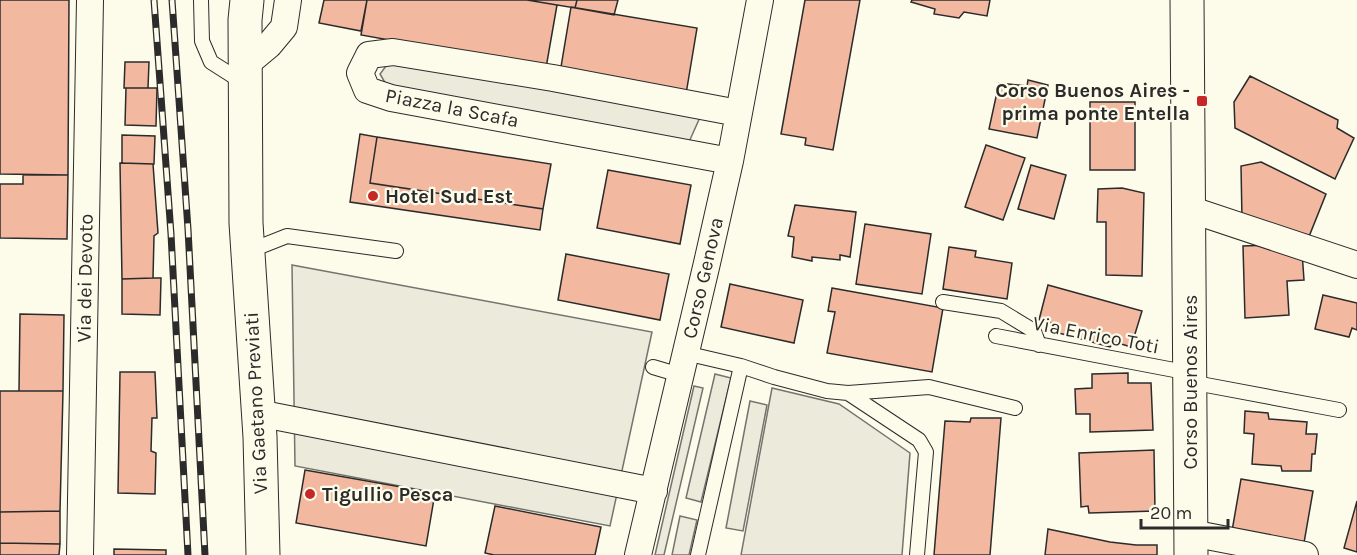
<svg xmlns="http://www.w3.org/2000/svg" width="1357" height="555" font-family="Karla,sans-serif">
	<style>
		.green { fill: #ecebdb; stroke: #74746e; stroke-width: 1.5 }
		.parking { fill: #eceadb; stroke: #74746e; stroke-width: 1.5 }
		.building { fill: #f2b8a0; stroke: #2b2b2b; stroke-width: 1.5 }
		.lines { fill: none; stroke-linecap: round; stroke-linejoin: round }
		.service-casing { stroke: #2b2b2b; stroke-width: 16 }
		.minor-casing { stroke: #2b2b2b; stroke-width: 28 }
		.tertiary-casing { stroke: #2b2b2b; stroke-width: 35 }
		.primary-casing { stroke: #2b2b2b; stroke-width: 35 }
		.service { stroke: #fdfbea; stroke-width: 14 }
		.minor { stroke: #fdfbea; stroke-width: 26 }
		.tertiary { stroke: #fdfbea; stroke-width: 33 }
		.primary { stroke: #fdfbea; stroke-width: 33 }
		.rail-casing { stroke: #2b2b2b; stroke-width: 7 }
		.rail { stroke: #fdfbea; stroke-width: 4.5; stroke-dasharray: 14; stroke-linecap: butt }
		.poi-dot { fill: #c62828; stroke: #fdfbea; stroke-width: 2 }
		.labels { text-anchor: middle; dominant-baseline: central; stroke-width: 4.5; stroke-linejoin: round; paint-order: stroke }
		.poi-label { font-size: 20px; font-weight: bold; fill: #2b2b2b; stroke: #fdfbea; text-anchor: start }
		.street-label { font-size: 20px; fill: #2b2b2b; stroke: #fdfbea }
	</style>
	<rect width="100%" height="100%" fill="#fdfbea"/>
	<path class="green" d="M772,388L839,404L910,453L902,555H741Z"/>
	<path class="parking" d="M392,58L701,115L689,142L387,86L380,74Z
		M292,265L652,332L610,526L295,466Z
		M715,374L731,378L701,502L686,498Z
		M694,386L703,388L664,555H655Z
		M750,401L767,405L743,531L726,528Z
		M680,516L697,520L689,555H672Z"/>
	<path class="building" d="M0,0H69L68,175L0,174Z
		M324,0H367L361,31L319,23Z
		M367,0H527L557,5L546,68L361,35Z
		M527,0H577L575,8Z
		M577,0H618L614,15L575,8Z
		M805,0H860L833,150L805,145L806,138L781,134Z
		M912,0H990L987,16L964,12L959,18L934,14L935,9L911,2Z
		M571,7L697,28L686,94L560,73Z
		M125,62H149L148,88H124Z
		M1250,76L1338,120L1337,128L1354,138L1335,179L1235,128L1234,102Z
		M1028,80L1048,85L1037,138L989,129L999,83L1027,86Z
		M126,88H157L156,126L125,125Z
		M1090,102H1135V170H1090Z
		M360,134L377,137L370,183L543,209L540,230L350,202Z
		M122,135L155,136L154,164L122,163Z
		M377,137L551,164L543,209L370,183Z
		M986,145L1025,158L1003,220L965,207Z
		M1261,162L1326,194L1308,239L1242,220L1241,166Z
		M120,163L153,164L158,233L154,236L153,278L122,279Z
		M1031,165L1066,175L1054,219L1018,209Z
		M608,170L691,185L680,244L597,228Z
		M23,175H68L67,239L0,238V184H23Z
		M1122,188L1144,193L1142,276L1106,275V222H1097L1098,189Z
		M795,205L856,212L850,257L840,255V260L812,257V261L792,257L794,237L788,236Z
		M865,224L931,234L922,294L856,284Z
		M1275,245L1302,252L1304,280L1287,281L1289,315L1245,318L1243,246Z
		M949,247L976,251L975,257L1012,263L1007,299L943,289Z
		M566,254L669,274L660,320L558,300Z
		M153,278H161L160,315L122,314V279Z
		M730,284L803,300L794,343L721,327Z
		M1048,285L1142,311L1131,347L1115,342L1110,347L1055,332L1057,324L1039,320Z
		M832,288L943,308L932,372L827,353L835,312L828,311Z
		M1323,295L1357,303V330L1352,328L1349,337L1315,329Z
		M20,314L64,315L63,391H19Z
		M120,372H155L157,418H152L151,451L156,453L155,494L118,493Z
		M1128,373V383H1151L1153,430L1090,432V414H1076L1075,389L1092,388V374Z
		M0,391H63L60,511L0,512Z
		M1245,411L1268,413L1269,419L1307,422L1306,434H1317L1315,454H1312L1311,471H1282L1281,466L1252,464L1254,434L1244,433Z
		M971,418H1001L990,555H934L945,421L970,422Z
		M1154,450L1155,511L1089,513L1088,506L1081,507L1079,453Z
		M305,470L435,493L426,546L296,523Z
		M1241,479L1313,491L1304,543L1232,531Z
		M1357,501V552L1344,548Z
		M495,506L601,527L595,555H494L485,553Z
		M60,511V544L0,543V512Z
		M1048,529L1110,542L1136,545H1157V555H1045Z
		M0,543L60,544L59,555H0Z
		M114,549L166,550V555H114Z"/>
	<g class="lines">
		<defs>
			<path id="service" d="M201,0L202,41L211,62L244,83
				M249,251L287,236L396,251
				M943,302L1001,311L1034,331L1039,345
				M996,336L1190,373
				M685,353L741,366L774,377L827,391L848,393L929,387L1015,408
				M653,367L680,375
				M1190,382L1339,410
				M848,393L919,440L926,452L917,555
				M698,555L741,366"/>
			<path id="minor" d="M245,65L269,45L284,27L288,0
				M730,161L391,98L367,90L360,73L369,55L393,52L553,78L738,113
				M1189,209L1357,265
				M258,413L654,491
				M1191,533L1305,555
				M80,555L90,0
				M638,555L707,263L730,161L760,0"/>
			<path id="tertiary" d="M1187,0L1191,555"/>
			<path id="primary" d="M247,0L245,20L246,223L260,437L263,555"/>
		</defs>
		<use href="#service" class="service-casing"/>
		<use href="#minor" class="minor-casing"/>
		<use href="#tertiary" class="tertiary-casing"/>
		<use href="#primary" class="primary-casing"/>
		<use href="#service" class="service"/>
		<use href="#minor" class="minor"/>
		<use href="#tertiary" class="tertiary"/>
		<use href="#primary" class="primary"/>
		<defs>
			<path id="rail" d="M154,0L171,234L188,555
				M172,0L188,229L205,555"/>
		</defs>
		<use href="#rail" class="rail-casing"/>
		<use href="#rail" class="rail"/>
	</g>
	<g class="poi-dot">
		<rect x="1196" y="95" width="12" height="12" rx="3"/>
		<circle cx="373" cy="196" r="6"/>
		<circle cx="310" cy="494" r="6"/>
	</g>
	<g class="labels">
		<g class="poi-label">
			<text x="1190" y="90" text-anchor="end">Corso Buenos Aires -<tspan x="1190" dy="23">prima ponte Entella</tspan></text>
			<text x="385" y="196">Hotel Sud Est</text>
			<text x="322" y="494">Tigullio Pesca</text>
		</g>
		<g class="street-label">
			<text transform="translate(452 108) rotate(11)">Piazza la Scafa</text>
			<text transform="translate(85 278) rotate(-89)">Via dei Devoto</text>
			<text transform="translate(703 278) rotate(-77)">Corso Genova</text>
			<text transform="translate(1096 335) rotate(11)">Via Enrico Toti</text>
			<text transform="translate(1190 382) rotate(-90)">Corso Buenos Aires</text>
			<text transform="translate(256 403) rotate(-93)">Via Gaetano Previati</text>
		</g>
	</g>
	<path d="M1141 519v9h87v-9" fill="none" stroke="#2b2b2b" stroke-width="3"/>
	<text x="1150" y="519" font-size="18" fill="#2b2b2b" stroke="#fdfbea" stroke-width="4.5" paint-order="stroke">20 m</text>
</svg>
